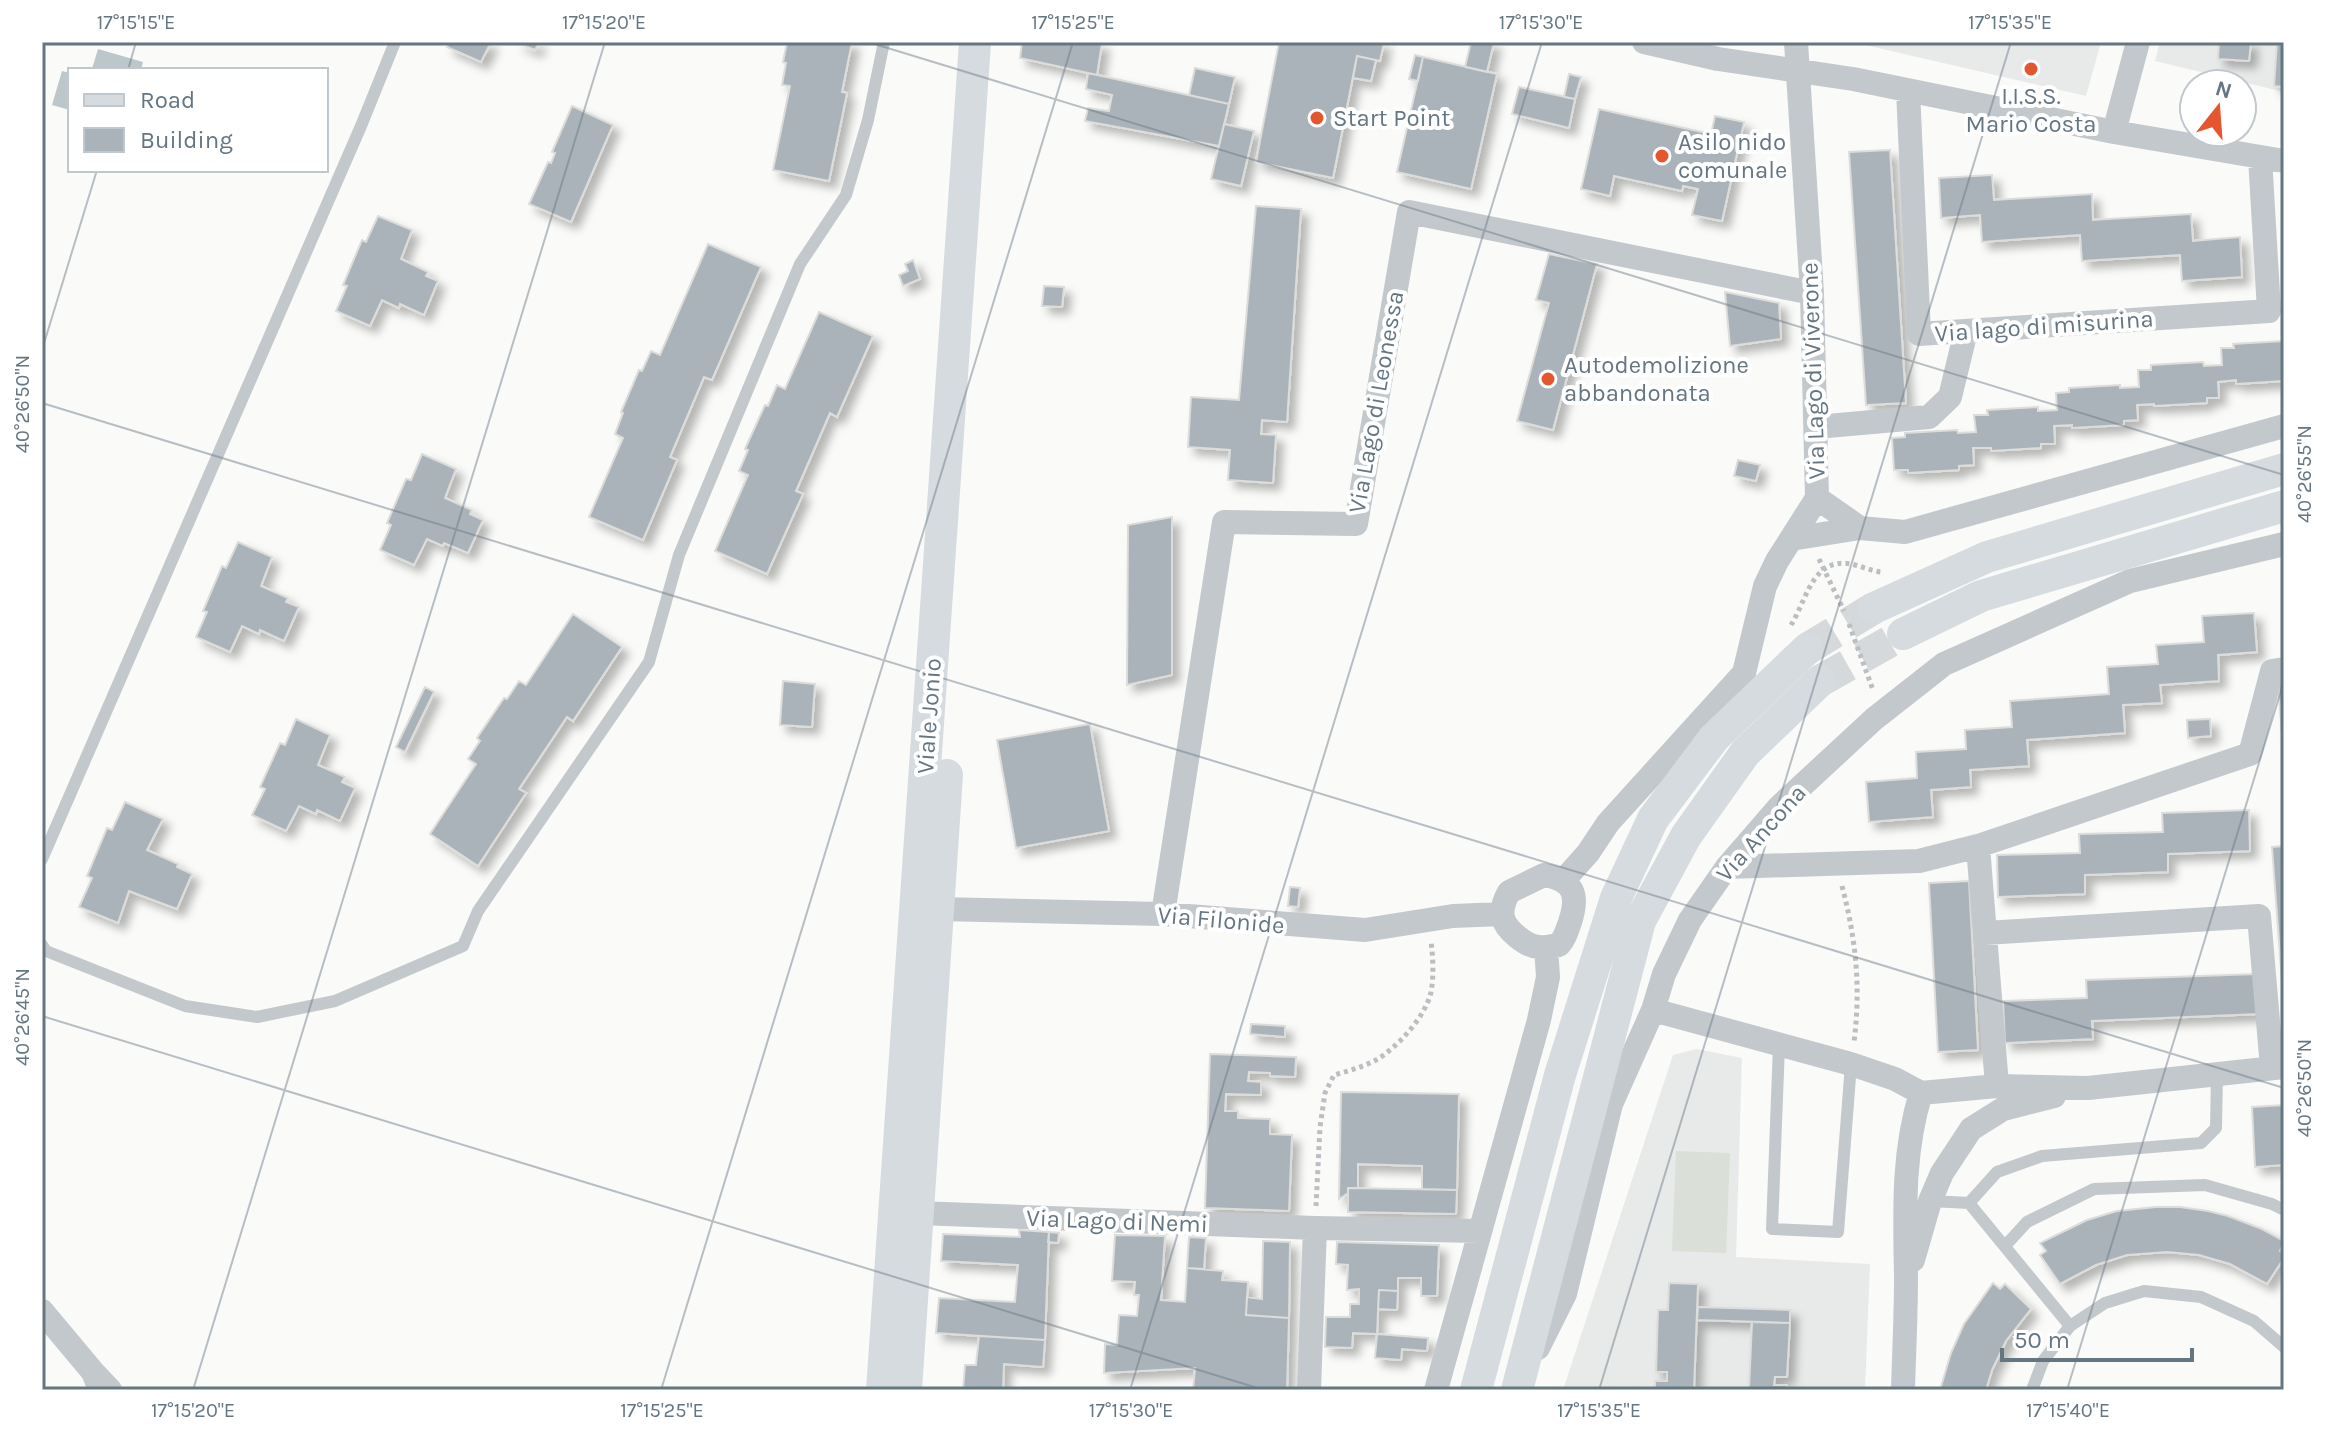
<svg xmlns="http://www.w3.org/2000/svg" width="2326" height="1432" font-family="Karla,sans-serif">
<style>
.built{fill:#e8e9e9}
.green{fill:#dadfd7}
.water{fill:#bbc7cb}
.building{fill:#aab3b9;stroke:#dcdcda;stroke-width:2;filter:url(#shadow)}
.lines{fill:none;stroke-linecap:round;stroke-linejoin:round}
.secondary-tunnel{stroke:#d5d9db;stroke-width:32;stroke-dasharray:32 16;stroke-linecap:butt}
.path{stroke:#bbbfc2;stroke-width:5;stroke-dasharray:4 4;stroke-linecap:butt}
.lane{stroke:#c3c8cc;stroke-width:12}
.street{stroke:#c3c8cc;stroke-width:24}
.secondary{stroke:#d6dbdf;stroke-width:32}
.ticks{fill:none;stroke:#657683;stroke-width:2;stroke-opacity:0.45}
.poi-dot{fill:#e4572e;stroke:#fff;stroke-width:3}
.labels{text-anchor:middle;stroke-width:8;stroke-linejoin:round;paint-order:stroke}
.poi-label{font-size:24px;fill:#657683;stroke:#fff;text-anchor:start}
.street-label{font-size:24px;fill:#657683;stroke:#fff}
.neatline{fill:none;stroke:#657683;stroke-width:3}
.ticks-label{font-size:20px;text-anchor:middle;fill:#657683}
</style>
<defs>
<filter id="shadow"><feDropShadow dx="7" dy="7" stdDeviation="4" flood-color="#0004"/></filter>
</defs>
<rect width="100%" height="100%" fill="#fafaf8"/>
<path class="built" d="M1852,42H2101L2086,96Z
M2160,42H2284V92L2155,61Z
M1697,1049L1742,1058L1736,1257L1870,1264L1865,1390H1563L1673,1055Z"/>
<path class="green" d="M1676,1151L1730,1153L1726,1253L1672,1251Z"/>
<path class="water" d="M98,49L143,62L141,70L92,69Z
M62,71L70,73V110L52,105Z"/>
<path class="building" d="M449,42H491L481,62L447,47Z
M516,42H539L535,50Z
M787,42H852L842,92L847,93L829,181L773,170L790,86L782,85L786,63L783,62Z
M1022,42L1102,43L1097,75L1020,58Z
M1279,42H1384L1380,61L1357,56L1333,178L1256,162Z
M1471,42H1494L1487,72L1465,67Z
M2219,42H2251L2249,61L2218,59Z
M2277,42H2284V87L2274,86Z
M1415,55L1423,57L1418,81L1409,79Z
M1357,56L1376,60L1371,81L1353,78Z
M1423,57L1497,74L1471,189L1397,172Z
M1195,68L1235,77L1229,104L1189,95Z
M1088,73L1229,104L1219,146L1085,121L1088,108L1109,111L1112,95L1086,89Z
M1569,74L1581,77L1575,99L1564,97Z
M1519,87L1575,99L1569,128L1512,114Z
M572,106L613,125L571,222L529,204L548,162L551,163L555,153L552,152Z
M1599,109L1711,134L1715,116L1744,122L1722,221L1692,215L1698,189L1683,186L1682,191L1614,176L1610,196L1581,189Z
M1224,124L1254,131L1241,186L1211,179Z
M1890,150L1906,403L1866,405L1849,152Z
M1992,175L1994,200L2092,194L2093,220L2191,214L2193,241L2240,237L2242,277L2182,281L2180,255L2082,261L2080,235L1982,242L1980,215L1941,218L1939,178Z
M1256,206L1301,209L1287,422L1262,420L1261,434L1276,435L1273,483L1228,480L1230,450L1188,447L1191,397L1239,400Z
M378,216L412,230L401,259L428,272L426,276L438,281L424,315L400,304L399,308L382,300L370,326L336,311L347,286L343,285L362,240L366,242Z
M708,244L761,267L712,380L704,377L670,457L677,460L643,540L589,517L623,438L615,434L623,413L621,412L639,370L642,371L651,351L660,355Z
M1549,254L1597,264L1553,430L1517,421L1549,303L1536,300Z
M913,260L920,279L903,286L899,275L908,271L905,264Z
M1044,286L1064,287L1062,307L1042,306Z
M1725,292L1779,303L1781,339L1730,346Z
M819,312L873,336L837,417L830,413L796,491L803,494L767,574L715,551L748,475L739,471L748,450L745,449L765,405L768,406L777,385L785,389Z
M2284,341V381L2236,384V380L2218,382L2219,398H2207V403L2154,406V404L2137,405L2138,420L2124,421V425L2072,428V425L2054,426L2055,444H2041V448L1991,451V448H1973L1974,465L1959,466V470L1908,473V470H1894L1892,438L1905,437V433L1957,430L1958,433L1976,432L1974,415H1988L1987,410L2038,407V411L2057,410L2056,393L2069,392V388L2120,385V388L2139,387L2138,370H2151V365L2203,362L2204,366L2222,365L2221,348H2234L2233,344Z
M422,454L456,469L445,498L472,510L470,514L483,520L468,553L444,543L443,546L427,539L414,565L380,550L391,525L387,523L406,479L411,480Z
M1738,460L1760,465L1756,481L1734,476Z
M1172,517V675L1127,685L1128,525Z
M238,542L272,557L261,586L288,598L286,602L299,607L284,641L260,630L259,634L242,626L230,652L196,637L207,612L203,611L222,566L226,568Z
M2254,613L2257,652L2218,655L2219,681L2160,685L2162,703L2123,705L2125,733L2027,740L2029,766L1970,770L1971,787L1931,790L1933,817L1869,822L1866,782L1917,778L1916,752L1966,749L1965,730L2012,727L2010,701L2109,694L2107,667L2158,664L2156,645L2204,642L2202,616Z
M573,614L622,647L573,721L567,717L519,789L526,793L478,866L430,834L476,764L468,759L480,741L477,738L504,698L507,699L519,681L526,685Z
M2278,679H2284V765Z
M783,681L815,684L812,727L780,725Z
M425,687L434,692L405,752L396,747Z
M296,719L330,735L318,765L345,777L342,782L355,788L340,821L317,810L316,814L299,806L286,831L252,815L265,789L260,787L280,743L285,745Z
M2210,719L2211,736L2188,738L2187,720Z
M1090,724L1109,831L1016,848L997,740Z
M125,802L163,819L147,850L178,864L177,867L192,874L177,909L129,891L118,923L79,907L92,878L87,876L107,828L112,830Z
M2249,810L2250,851L2168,854V872L2085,875V894L1998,897L1997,855L2080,853L2079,834L2163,832L2162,813Z
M2284,846V1010L2272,847Z
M1969,881L1978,1050L1938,1052L1929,883Z
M1290,887L1300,888L1298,907L1288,906Z
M2257,974L2259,1014L2092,1021L2093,1039L2005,1043L2003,1001L2087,998L2086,980Z
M1251,1024L1285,1026V1037L1250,1034Z
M1210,1054L1296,1057L1295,1077L1270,1076V1073L1249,1072L1248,1081L1261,1082V1095L1226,1094L1225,1111H1238V1118L1270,1119V1134L1292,1135L1289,1211L1205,1208Z
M1341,1092L1459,1094L1457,1190L1422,1189V1166L1358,1164V1188H1348V1193L1339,1199Z
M2284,1105V1165L2255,1167L2252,1107Z
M1348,1188L1457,1190L1456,1214L1348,1212Z
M2156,1207H2180L2208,1211L2228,1216L2262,1229L2284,1241L2280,1251L2284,1253V1258L2267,1284L2230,1264L2199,1255L2167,1252L2127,1255L2096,1265L2060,1284L2040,1255L2046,1251L2040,1243L2087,1220L2117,1211Z
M1019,1230L1049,1232L1045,1340L936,1333L939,1298L1015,1302L1018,1265L941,1261L943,1234L1020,1237Z
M1049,1232L1059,1233L1058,1243L1048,1242Z
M1115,1235L1165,1236L1161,1300L1185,1302L1187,1268L1223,1271L1222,1280L1248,1282L1246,1315L1289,1318L1287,1390H1193L1195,1368L1104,1373L1105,1344L1117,1345L1119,1315L1137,1316L1139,1295H1134L1135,1282L1112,1281Z
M1189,1237L1206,1238L1204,1269L1187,1268Z
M1263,1241L1290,1242L1289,1318L1246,1315L1247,1297L1262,1299Z
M1337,1242L1439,1245L1437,1296H1421V1278H1398V1291L1379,1290L1377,1334L1353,1333L1352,1348L1325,1347L1326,1317H1350V1304H1359V1289L1347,1290L1348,1265L1336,1264Z
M1669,1283L1698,1284L1694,1390H1655V1381H1667V1372H1656L1658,1310H1668Z
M1993,1283L2000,1289L2005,1284L2031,1309L2006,1341L1992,1370L1986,1390H1940L1951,1353L1964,1324Z
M1379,1290L1398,1291L1397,1310L1378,1309Z
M1698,1307L1790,1310V1323L1697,1320Z
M1752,1322L1790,1323L1787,1377H1775L1774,1385H1787V1390H1749Z
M1377,1334L1428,1338L1427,1351L1402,1349L1401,1360L1375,1358Z
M979,1336L1045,1340L1043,1367L1004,1364L1003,1390H963L965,1365H976Z"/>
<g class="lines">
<path class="secondary-tunnel" d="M1807,649L1874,608
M1820,681L1903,634"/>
<path class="path" d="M1819,559L1844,611
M1849,624L1873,690
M1791,625C1807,600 1812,557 1851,564C1861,566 1871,571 1881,572
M1842,886C1856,940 1861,986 1854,1042
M1316,1206L1320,1127L1325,1093L1334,1075C1348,1071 1363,1067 1376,1060C1397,1048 1426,1016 1431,992C1434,976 1433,958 1431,941"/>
<path class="lane" d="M42,859L361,126L395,42
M42,945L46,951L185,1006L257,1017L335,1001L463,946L478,911L649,662L679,555L800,264L846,195L868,120L884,42
M1779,1045L1772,1229L1838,1232L1851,1064
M1930,1201L1969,1203L1997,1172L2042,1156L2201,1143L2216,1128L2217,1074
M1969,1203L2070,1326
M2005,1246L2027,1222L2094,1189L2205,1185L2272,1204L2284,1210
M2032,1390L2043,1361L2070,1326L2105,1303L2144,1291L2201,1297L2254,1321L2284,1347"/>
<path class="street" d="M1644,42L1718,59L1853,79L2114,132L2284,161
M1796,42L1812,293L1817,498
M1908,90L1919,334L2269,311
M2114,132L2138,42
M2260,157L2269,311
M1816,427L1929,417L1950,397L1966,331
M1817,498L1860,528L1905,532L2284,426
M1791,539L1860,528
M1978,846L1997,1086
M1727,867L1919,861L1978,846L2250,754L2272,671L2284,669
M1544,875C1574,880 1579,895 1570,922C1567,931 1565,938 1559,945C1552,946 1545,948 1538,947C1526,946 1506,930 1503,918C1501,909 1505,899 1509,892Z
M1563,881L1588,853L1608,823L1744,673L1765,586L1777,561L1817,498
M938,909L1163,914L1365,930L1453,916L1502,914
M1163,914L1224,522L1356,524L1409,212L1812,293
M1985,933L2259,916L2272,1068
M1653,1010L1851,1064L1895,1079L1921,1093L1997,1086L2088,1088L2284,1067
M918,1213L1315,1228L1480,1231
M1913,1260L1930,1201L1942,1173L1971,1129L2003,1109L2054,1096
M42,1311L93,1372
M1538,1348L1565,1294L1611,1104L1653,1010L1664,974L1690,920L1727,867L1779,807L1874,719L1944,664L2130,581L2284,544
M100,1390L93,1372L110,1390
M1309,1390L1315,1228
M1436,1390L1539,1020L1548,977L1546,947
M1903,1390C1904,1353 1906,1315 1906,1278C1905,1216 1902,1153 1921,1093"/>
<path class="secondary" d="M1874,608L1987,557L2284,469
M1903,634L1981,596L2284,506
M882,1390L975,42
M906,1390L947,775
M1476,1390L1560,1075L1616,898L1653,819L1714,738L1807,649
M1517,1390L1640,921L1686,836L1745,753L1820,681"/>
</g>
<path class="ticks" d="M868,42L2284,475M128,70L136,42M42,350L97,170M42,403L2284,1088M42,1016L1264,1390M193,1390L605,42M661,1390L1073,42M1130,1390L1542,42M1599,1390L2011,42M2067,1390L2284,681"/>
<g class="poi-dot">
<circle cx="2031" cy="69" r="8"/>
<circle cx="1317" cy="118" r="8"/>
<circle cx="1662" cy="156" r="8"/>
<circle cx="1548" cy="379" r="8"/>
</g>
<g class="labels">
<g class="poi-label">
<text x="2031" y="104" text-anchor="middle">I.I.S.S.<tspan x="2031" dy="28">Mario Costa</tspan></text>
<text x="1333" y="126">Start Point</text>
<text x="1678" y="150">Asilo nido<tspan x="1678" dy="28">comunale</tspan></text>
<text x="1564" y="373">Autodemolizione<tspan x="1564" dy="28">abbandonata</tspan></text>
</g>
<g class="street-label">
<text transform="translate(2044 326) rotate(-4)" y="8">Via lago di misurina</text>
<text transform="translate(1813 371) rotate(-92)" y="8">Via Lago di Viverone</text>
<text transform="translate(1376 402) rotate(-80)" y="8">Via Lago di Leonessa</text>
<text transform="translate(929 716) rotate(-86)" y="8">Viale Jonio</text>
<text transform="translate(1761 833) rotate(-48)" y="8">Via Ancona</text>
<text transform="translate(1221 920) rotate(5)" y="8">Via Filonide</text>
<text transform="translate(1117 1221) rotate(2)" y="8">Via Lago di Nemi</text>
</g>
</g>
<rect width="2326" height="1432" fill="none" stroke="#ffffff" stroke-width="88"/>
<rect x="68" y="68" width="260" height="104" fill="#ffffff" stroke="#c1c8cd" stroke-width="2"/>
<rect x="84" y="94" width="40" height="12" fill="#d6dbdf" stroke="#c1c8cd" stroke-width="2"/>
<text x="140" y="108" font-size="24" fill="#657683">Road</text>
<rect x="84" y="128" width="40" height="24" fill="#aab3b9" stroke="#c1c8cd" stroke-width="2"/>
<text x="140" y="148" font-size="24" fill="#657683">Building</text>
<g transform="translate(2218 108) rotate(17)"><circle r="38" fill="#ffffff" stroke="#c1c8cd" stroke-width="2"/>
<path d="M0-6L14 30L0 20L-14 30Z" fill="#e4572e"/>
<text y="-12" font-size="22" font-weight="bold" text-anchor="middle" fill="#657683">N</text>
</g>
<path d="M2002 1348v12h190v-12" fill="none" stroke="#657683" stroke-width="4"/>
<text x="2014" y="1348" font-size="24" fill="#657683" stroke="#ffffff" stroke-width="6" paint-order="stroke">50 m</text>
<rect x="44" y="44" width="2238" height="1344" class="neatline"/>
<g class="ticks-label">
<text x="136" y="29">17°15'15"E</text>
<text x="604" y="29">17°15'20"E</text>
<text x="1073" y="29">17°15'25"E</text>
<text x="1541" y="29">17°15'30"E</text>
<text x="2010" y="29">17°15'35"E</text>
<text transform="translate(22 404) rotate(-90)" y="7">40°26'50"N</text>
<text transform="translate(2304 474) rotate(-90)" y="7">40°26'55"N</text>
<text transform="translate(22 1017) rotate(-90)" y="7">40°26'45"N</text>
<text transform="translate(2304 1088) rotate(-90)" y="7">40°26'50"N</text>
<text x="193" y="1417">17°15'20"E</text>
<text x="662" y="1417">17°15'25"E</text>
<text x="1131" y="1417">17°15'30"E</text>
<text x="1599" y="1417">17°15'35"E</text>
<text x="2068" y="1417">17°15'40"E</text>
</g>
</svg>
